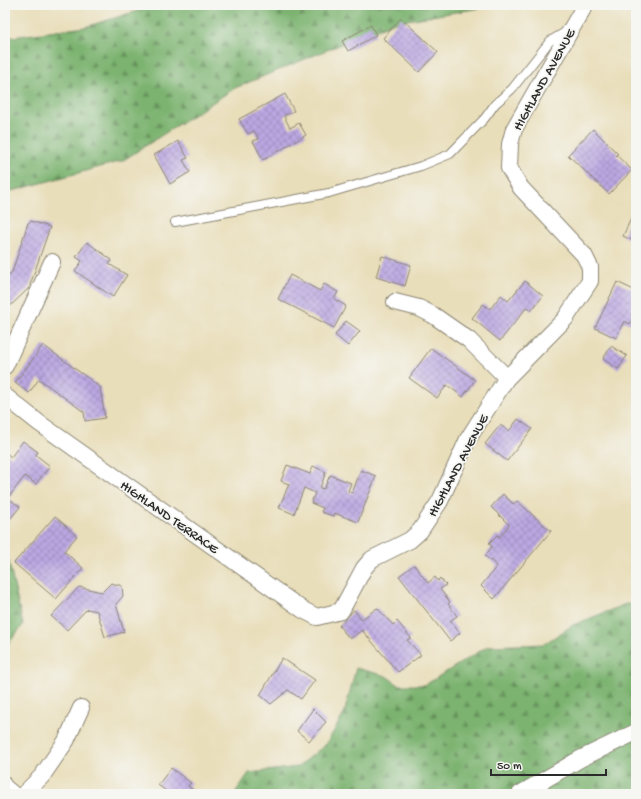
<svg xmlns="http://www.w3.org/2000/svg" width="641" height="799" font-family="'Gochi Hand',sans-serif">
<style>
.forest{fill:url(#forest-firs);stroke:#546f4e}
.building{fill:url(#building-cross-hatch)}
.lines{fill:none;stroke-linecap:round;stroke-linejoin:round}
.service-casing{stroke:#8a8472;stroke-width:10}
.minor-casing{stroke:#8a8472;stroke-width:18}
.service{stroke:#fff;stroke-width:8}
.minor{stroke:#fff;stroke-width:16}
.labels{text-anchor:middle;stroke-width:3.5;stroke-linejoin:round;paint-order:stroke}
.street-label{font-size:14px;fill:#2b2b2b;stroke:#f6f6f2}
</style>
<defs>
<pattern id="forest-firs" width="22" height="20" patternUnits="userSpaceOnUse"><rect width="22" height="20" fill="#7cb370"/><path d="M5 1l3.5 6h-7zM16 11l3.5 6h-7z" fill="#66925c"/></pattern>
<pattern id="building-cross-hatch" width="8" height="8" patternUnits="userSpaceOnUse"><rect width="8" height="8" fill="#bba7e2"/><path d="M0 0l8 8M0 8l8-8" fill="none" stroke="#9888b7"/></pattern>
</defs>
<rect width="100%" height="100%" fill="#f6f6f2"/>
<filter id="ink" filterUnits="userSpaceOnUse"><feTurbulence type="fractalNoise" baseFrequency=".025" numOctaves="2"/><feDisplacementMap in="SourceGraphic" scale="8" xChannelSelector="R" yChannelSelector="G"/><feConvolveMatrix kernelMatrix="1 2 1 2 8 2 1 2 1" color-interpolation-filters="sRGB"/></filter>
<filter id="wash" filterUnits="userSpaceOnUse"><feTurbulence type="fractalNoise" baseFrequency=".012" numOctaves="4" result="noise"/><feDisplacementMap in="SourceGraphic" scale="16" xChannelSelector="R" yChannelSelector="G"/><feGaussianBlur stdDeviation="0.9" result="paint"/><feColorMatrix in="noise" values="0 0 0 0 0 0 0 0 0 0 0 0 0 0 0 0 0 1.4 0 .05"/><feComposite in="paint" operator="in"/></filter>
<g filter="url(#wash)">
<rect width="100%" height="100%" fill="#e9deba"/>
<path class="forest" d="M157,5H499L395,22L235,88L122,161L5,193V38L85,27Z
M5,545L23,625L5,648Z
M626,604H636V794H234L249,773L298,767L326,744L344,714L356,668L386,676L399,685H425L488,646L544,644L573,625Z"/>
<g id="blocks">
<path class="building" d="M401,18L438,52L419,72L383,38Z
M371,25L376,35L348,51L342,41Z
M285,94L294,111L284,116L290,128L299,123L306,135L263,160L253,141L259,139L254,131L248,134L239,119Z
M593,129L618,154L616,155L632,170L609,194L568,155Z
M178,141L188,158L183,160L190,172L170,184L154,155Z
M634,212L636,213V242L623,236Z
M31,221L50,227L29,288L5,311V278L12,272L28,223Z
M87,242L112,260L109,264L127,275L113,297L75,271L82,261L76,257Z
M382,256L411,265L405,286L376,277Z
M290,275L320,291L324,284L338,292L334,299L346,306L334,328L278,299Z
M525,281L543,296L531,311L527,307L500,341L472,318L483,304L490,309L501,295L508,301Z
M617,282L636,291V312L630,324L624,321L616,338L595,328Z
M346,321L360,331L348,346L335,335Z
M43,345L100,387L105,418L85,421L84,412L39,379L29,393L15,383Z
M611,346L627,356L618,369L603,359Z
M431,348L475,380L463,397L447,385L437,398L409,378Z
M518,419L532,429L507,461L485,444L500,425L509,431Z
M23,441L38,452L36,455L50,466L36,484L25,476L8,498L20,507L10,519L5,515V452L11,457Z
M287,465L310,474L313,466L326,472L320,488L324,489L330,475L351,483L348,491L352,493L361,470L376,476L358,522L334,513L333,516L321,512L323,508L311,503L315,493L304,488L294,514L279,508L289,484L281,481Z
M503,494L513,504L517,501L551,531L494,599L481,586L497,566L485,556L492,547L489,543L497,535L500,537L509,525L491,507Z
M55,516L77,536L64,551L83,568L56,599L14,563Z
M414,565L428,583L435,577L438,581L440,578L446,585L440,589L450,602L448,604L457,616L450,621L460,633L450,641L399,576Z
M111,583L122,586L123,596L116,604L124,632L105,637L97,611L87,609L67,630L51,616L79,587L102,592Z
M377,608L393,625L397,621L411,638L407,640L421,655L398,672L362,630L350,639L339,626L354,610L362,619Z
M282,658L315,680L301,699L288,690L271,704L260,695Z
M313,709L326,722L309,741L297,731Z
M171,768L191,783L188,786L198,794H170L158,785Z"/>
</g>
</g>
<g filter="url(#ink)">
<use href="#blocks" fill-opacity="0" stroke="#8a8472" stroke-width="1"/>
<g class="lines">
<g class="service-casing">
<path id="service" d="M175,222L329,193L421,166L450,154L485,118L495,104L512,89L550,41L567,31
M5,780L7,784L19,794"/>
</g>
<g class="minor-casing">
<path id="minor" d="M395,302L419,308L433,315L469,340L504,375L506,379
M5,366L52,262
M5,396L39,423L303,610L317,617L341,611L364,568L372,559L410,540L420,531L440,501L468,439L506,379L565,319L590,281V267L584,255L521,188L509,168L510,144L514,129L585,5
M24,794L42,776L66,741L81,708
M520,794L580,759L636,732"/>
</g>
<use href="#service" class="service"/>
<use href="#minor" class="minor"/>
</g>
</g>
<g class="labels">
<g class="street-label">
<text transform="translate(543 79) rotate(-61)" y="5">HIGHLAND AVENUE</text>
<text transform="translate(457 465) rotate(-62)" y="5">HIGHLAND AVENUE</text>
<text transform="translate(170 516) rotate(35)" y="5">HIGHLAND TERRACE</text>
</g>
</g>
<rect width="641" height="799" fill="none" stroke="#f6f6f2" stroke-width="20"/>
<path d="M491 769v6h115v-6" fill="none" stroke="#2b2b2b" stroke-width="2"/>
<text x="497" y="769" font-size="12" fill="#2b2b2b" stroke="#f6f6f2" stroke-width="3" paint-order="stroke">50 m</text>
</svg>
